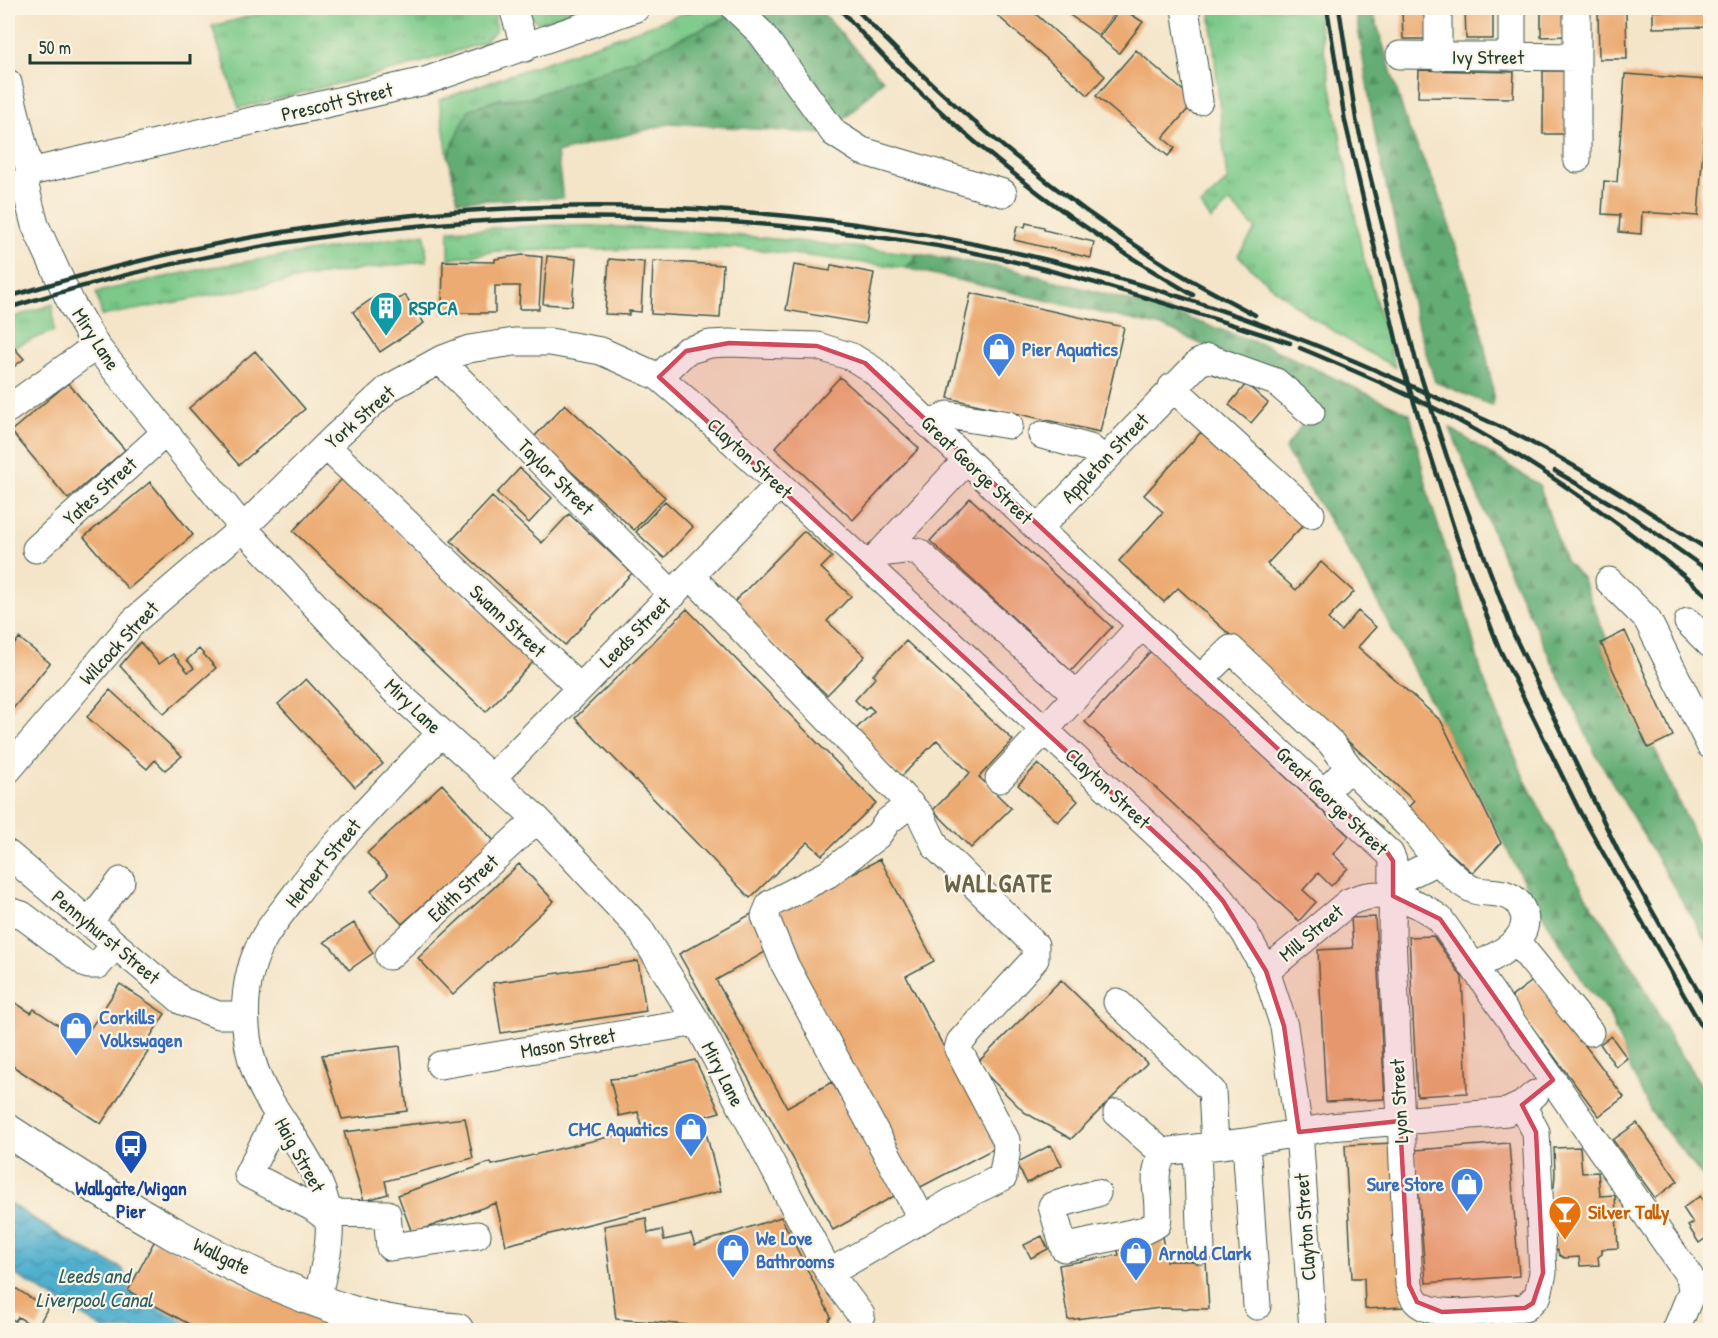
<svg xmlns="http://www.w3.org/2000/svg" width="1718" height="1338" font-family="'Patrick Hand',sans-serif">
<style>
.grass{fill:url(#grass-tufts);stroke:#4d835e;stroke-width:1.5}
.forest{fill:url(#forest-firs);stroke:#427554;stroke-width:1.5}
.water{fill:url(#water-waves);stroke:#377681;stroke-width:1.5}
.building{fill:#ecab72}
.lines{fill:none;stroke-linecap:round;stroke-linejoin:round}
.minor-casing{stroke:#3f564a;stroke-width:29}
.highway-casing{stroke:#3f564a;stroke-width:35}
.minor{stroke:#fff;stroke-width:27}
.highway{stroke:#fff;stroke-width:33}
.rail{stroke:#1f3d34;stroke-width:4.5}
.marked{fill:#d1495b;fill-opacity:0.2;stroke:#d1495b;stroke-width:4.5;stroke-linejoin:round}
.labels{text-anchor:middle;stroke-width:4.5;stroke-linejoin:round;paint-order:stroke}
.street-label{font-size:20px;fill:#1f3d34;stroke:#fcf5e5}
.culture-label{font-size:20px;font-weight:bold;fill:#0d838f;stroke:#fcf5e5;text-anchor:start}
.shop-label{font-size:20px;font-weight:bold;fill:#366cbe;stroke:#fcf5e5;text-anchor:start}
.transit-label{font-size:20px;font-weight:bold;fill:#164399;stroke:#fcf5e5}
.food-label{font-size:20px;font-weight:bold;fill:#c56008;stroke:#fcf5e5;text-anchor:start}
.water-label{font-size:21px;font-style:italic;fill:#2d5f62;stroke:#fcf5e5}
.district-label{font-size:26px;font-weight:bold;letter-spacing:1.5px;fill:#67644a;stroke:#fcf5e5}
</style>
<defs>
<pattern id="grass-tufts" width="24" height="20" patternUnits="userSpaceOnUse" patternTransform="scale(1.5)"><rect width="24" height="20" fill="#7bc989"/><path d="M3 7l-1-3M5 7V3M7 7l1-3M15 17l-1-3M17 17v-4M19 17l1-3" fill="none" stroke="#64a471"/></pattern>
<pattern id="forest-firs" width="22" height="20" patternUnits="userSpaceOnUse" patternTransform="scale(1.5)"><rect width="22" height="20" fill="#64ad75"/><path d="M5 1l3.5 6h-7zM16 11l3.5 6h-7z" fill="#528e61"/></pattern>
<pattern id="water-waves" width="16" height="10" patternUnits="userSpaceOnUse" patternTransform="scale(1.5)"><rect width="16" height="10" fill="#4fafce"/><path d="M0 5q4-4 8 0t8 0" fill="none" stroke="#4190a8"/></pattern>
</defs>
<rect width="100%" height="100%" fill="#fcf5e5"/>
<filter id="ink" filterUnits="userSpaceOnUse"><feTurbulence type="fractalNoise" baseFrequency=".0167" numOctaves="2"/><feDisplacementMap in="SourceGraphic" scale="12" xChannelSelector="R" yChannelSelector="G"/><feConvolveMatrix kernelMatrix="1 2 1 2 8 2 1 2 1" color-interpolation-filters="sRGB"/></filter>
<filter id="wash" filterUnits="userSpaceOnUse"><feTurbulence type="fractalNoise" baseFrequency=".008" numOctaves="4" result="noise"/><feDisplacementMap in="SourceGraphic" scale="24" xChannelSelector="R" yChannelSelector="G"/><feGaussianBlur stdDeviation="1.35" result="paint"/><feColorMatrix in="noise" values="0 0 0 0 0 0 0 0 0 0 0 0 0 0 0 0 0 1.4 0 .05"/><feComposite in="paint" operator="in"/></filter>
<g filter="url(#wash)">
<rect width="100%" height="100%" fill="#f4e5c9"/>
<path class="grass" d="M283,8H494L496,31L483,43L406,67L239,108L212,26Z
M526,8H581L538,23L528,14Z
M699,8H747L635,59L526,99H499L469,109L448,156L439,100Z
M1210,8H1316L1362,252L1395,367C1338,337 1283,302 1238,255L1256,229L1230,202L1211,220L1201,205L1227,181Z
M553,225C675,227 796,241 918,254L906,268L743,248L495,251L449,259V230Z
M425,233L427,261L321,275L102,316L96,292L207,268Z
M53,304L54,331L8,349V319Z"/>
<path class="forest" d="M756,8H818L883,80L841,123Z
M1355,8H1372L1407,124L1440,196L1480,323L1493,390V406L1435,382L1415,316L1375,134Z
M728,17L757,39L822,134L672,123L557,153L563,198L458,201L448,156L469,109L499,99H526L635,59Z
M918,254L1011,269L1167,311L1267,346L1410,414L1430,501L1463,602L1482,675L1524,778L1585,895L1639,977L1674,1045L1710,1098V1186L1651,1112L1631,1070L1608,1011L1586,986L1530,894L1430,700L1362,574L1285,449L1311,412L1281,381L1166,328L906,268Z
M1450,428L1539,485L1565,561L1582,578L1607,640L1601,643L1648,747L1653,745L1710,870V948L1596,755L1507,567Z"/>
<path class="water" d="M8,1202L67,1240L123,1269L126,1281L218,1330H105L8,1270Z"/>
<g id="blocks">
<path class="building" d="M989,8H1029L1105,76L1088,95Z
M1060,8H1118L1098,35Z
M1121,8L1143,22L1119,53L1099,37Z
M1402,8H1431L1432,39H1403Z
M1465,8H1493V39H1466Z
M1541,8H1568L1569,36L1541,37Z
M1626,10L1627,59H1599L1598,11Z
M1708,10V27L1653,28V11Z
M1136,50L1195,101L1163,138L1175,148L1168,156L1096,96Z
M1419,70L1514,72L1513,98L1418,97Z
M1543,71H1568L1567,134H1543Z
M1625,74L1708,80L1698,216L1642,212L1641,234L1619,232L1620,215L1602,214L1604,181L1617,182Z
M1026,223L1044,227V230L1094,242L1091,258L1014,240L1017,226L1025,227Z
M523,255L542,257L539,309H519L520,286H495V313H442L443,261L495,262V259Z
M547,256L576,259L572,306L543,304Z
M609,259L644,262L641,312L629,311V315L605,314Z
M653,261L723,265L720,318L651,314Z
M794,265L830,271L831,265L874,273L865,324L786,310Z
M971,293L1124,327L1100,432L948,398Z
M405,295L424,323L380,352L353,312L376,296L385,308Z
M11,344L24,359L8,371V345Z
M255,351L305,409L239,465L189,408Z
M840,377L919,448L853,520L775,448Z
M68,383L125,450L68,499L11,431Z
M1246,384L1268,403L1251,423L1229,405Z
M565,404L665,497L634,530L534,437Z
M1201,432L1304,524L1267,564L1296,590L1321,562L1354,592L1328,619L1341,631L1358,611L1376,627L1358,647L1441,721L1501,843L1473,873L1404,812L1414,801L1178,588L1164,602L1119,561L1163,512L1144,495Z
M520,468L552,498L529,523L497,493Z
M342,479L534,661L486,712L293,531Z
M150,482L193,535L128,589L84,537Z
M492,497L542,543L569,514L632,573L565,645L451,541Z
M970,498L1112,627L1071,671L930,541Z
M665,501L693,527L664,558L636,532Z
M804,531L832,557L821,568L851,596L827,621L865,656L827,695L732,604Z
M687,609L876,803L822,855L808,842L750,898L575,718Z
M1625,631L1673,736L1648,748L1601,643Z
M19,638L50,663L8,715V653Z
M906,641L1013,740L979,777L1011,808L971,848L933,810L970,773L937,740L901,777L854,731L874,711L869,706L865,710L855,700L876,677L873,675Z
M140,642L159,664L173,654L188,672L194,668L187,660L199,649L216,668L164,714L120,666Z
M1151,651L1349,836L1333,854L1348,868L1331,886L1318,873L1303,890L1316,902L1299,921L1085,722Z
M306,679L383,764L355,787L278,704Z
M110,690L182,756L165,770L155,760L147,769L87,717Z
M1038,764L1078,801L1058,822L1018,785Z
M442,784L494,841L402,924L371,891L388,875L367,853Z
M880,859L934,961L906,976L997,1147L917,1189L772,916Z
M519,864L554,901L453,995L418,958Z
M753,913L772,948L716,980L787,1107L832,1082L896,1195L833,1230L679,954Z
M1375,917L1385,1099L1326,1102L1318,950L1353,948L1351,918Z
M354,923L373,953L349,970L332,948L324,942Z
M1433,936L1462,977L1467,1093L1417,1096L1409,937Z
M638,961L646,1011L501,1033L493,983Z
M1535,979L1624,1097L1599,1116L1510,998Z
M1061,980L1147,1063L1071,1139L1024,1112L976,1064Z
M120,984L165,1014L143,1048L148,1052L101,1124L8,1063V998L31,1013L34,1009L82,1041Z
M1611,1036L1627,1058L1616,1067L1600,1044Z
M400,1046L407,1111L342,1119L322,1055Z
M695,1060L720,1112L702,1117L721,1191L506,1245L496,1203L412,1233L398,1195L491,1162L492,1165L642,1129L638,1112L619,1116L610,1079L633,1077Z
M465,1118L473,1158L385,1181L388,1194L364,1201L344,1132Z
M1637,1123L1678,1181L1655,1198L1613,1140Z
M1395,1143L1403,1307L1365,1309L1364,1278H1352L1345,1145Z
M1509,1143L1519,1276L1426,1283L1415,1150Z
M1051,1145L1062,1165L1027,1183L1016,1163Z
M1580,1147L1582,1173L1598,1172L1600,1196L1615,1195L1618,1248L1602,1249V1254L1598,1257L1599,1265L1580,1266L1579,1257L1564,1258L1559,1255L1558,1250H1555L1551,1187H1554L1555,1174L1554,1148Z
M1700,1196L1710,1211V1235L1699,1243L1688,1226L1693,1223L1683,1208Z
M781,1217L831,1317L823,1330H749L616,1319L604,1226L646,1218L648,1233L662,1230L664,1240L691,1234L695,1245Z
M1042,1236L1048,1249L1031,1258L1024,1245Z
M1162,1236L1166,1261H1206L1209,1309L1160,1308L1068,1320L1059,1265L1119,1255L1116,1243Z
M155,1240L238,1283L311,1316L357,1330H200L128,1291Z
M8,1283L47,1309L37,1328L18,1317L15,1321L8,1317Z"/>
</g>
</g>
<g filter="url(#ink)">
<use href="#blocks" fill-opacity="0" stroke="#3f564a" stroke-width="1.5"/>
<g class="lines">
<g class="minor-casing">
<path id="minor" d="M513,8L525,48
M735,8L761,33L834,133L862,151L1003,193
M1185,8L1199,101
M1512,8V57
M1577,8V159
M1400,55L1576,57
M1438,57V8
M8,83L30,172
M30,172L24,182L35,225L71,303L96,346L243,528L394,690L537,819L639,928L697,1022L829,1273L861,1315
M30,172L425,81L636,8
M440,360L673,595
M659,377L714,424L1198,872L1223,901L1245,933L1266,971L1284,1026L1299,1132L1313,1330
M1172,387L1311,514
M8,409L96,346
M930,425L948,415L1009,425
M1042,435L1090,448L1104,460
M326,446L579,687
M1038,529L1198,363L1209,358L1276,382L1311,412
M36,549L165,433
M880,553L904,550L918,552L1077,695
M875,559L966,461
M691,576L921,816L936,847L1035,945V959L960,1042L958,1049L1006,1140C1009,1153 1003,1164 1003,1177L953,1201L829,1273
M1609,581L1647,619L1710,745
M1688,622L1710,644
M1201,678L1231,649L1331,743L1349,767
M8,770L134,621L243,528L333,439L389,388L440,360L469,349L514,342H550L601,351L659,377L686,351L710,344L729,343L817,346L852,357L873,370L1038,529L1390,854L1393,861L1392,937L1409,1285C1411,1291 1412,1297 1417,1302C1437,1321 1499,1309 1525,1308L1538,1295L1543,1273L1536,1132L1522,1105
M491,779L779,485
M999,779L1142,625
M1325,792L1349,767L1414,831L1437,861L1393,883
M910,804L888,821L878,835L828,874L770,904L765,916L784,963L922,1219
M8,854L182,1001L218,1015H244
M1437,861C1448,870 1461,885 1474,890C1487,894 1502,890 1514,899C1519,902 1522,909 1524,914C1531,942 1493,957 1474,967
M8,911L22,915L88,965H98L114,946
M88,923L121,881
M1516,941L1590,1032
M389,956L537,819
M1266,971L1349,902C1381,887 1413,898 1440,919L1690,1277L1692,1291L1676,1330
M1117,1002L1212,1091L1215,1145
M440,1065L697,1022
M1117,1113L1164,1154
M278,1115L248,1174L312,1207L328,1219
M1246,1142L1257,1306
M1197,1148L1201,1250
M1097,1193L1052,1206L1064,1248L1145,1230L1157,1224C1162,1200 1148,1175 1164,1154L1171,1151L1246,1142L1330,1127L1507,1112L1522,1105L1535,1094
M327,1213L387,1214L390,1247L477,1235
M317,1300C321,1279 328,1258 329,1237C333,1184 293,1140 268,1098C240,1050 237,984 265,936C273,923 283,911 292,899C336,839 390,787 441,733"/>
</g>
<g class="highway-casing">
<path id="highway" d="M8,1131C112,1199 233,1277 354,1313C387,1323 423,1327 457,1330"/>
</g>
<use href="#minor" class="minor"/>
<use href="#highway" class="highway"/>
<path class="rail" d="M839,8C939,122 1061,219 1193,295
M855,8C949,106 1052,193 1167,266C1195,284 1226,299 1255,315
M1327,8L1345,121L1402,365L1457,538L1499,648L1581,814L1710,1041
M1339,8L1356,119L1416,361L1447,457L1514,635L1618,851L1710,1012
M8,297C492,147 988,184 1446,402C1475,416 1506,428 1534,444C1595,476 1653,514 1710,551
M8,308C271,226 538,200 812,229C881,237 952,246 1020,263C1111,285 1201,315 1290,343
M1300,348C1360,373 1421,399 1477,431C1561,479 1638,536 1710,598
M1555,471L1627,513L1710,572
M48,1300L49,1297"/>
</g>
</g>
<path class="marked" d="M729,343L817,346L865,363L1385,849L1393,861V896L1440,919L1553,1080L1522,1105L1536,1132L1543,1273L1533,1303L1525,1308L1442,1312L1417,1302L1409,1285L1400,1121L1299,1132L1284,1026L1266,971L1223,901L1198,872L659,377L686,351Z"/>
<defs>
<g id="building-pin" transform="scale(1.725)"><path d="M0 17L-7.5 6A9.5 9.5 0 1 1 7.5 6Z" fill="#0f9aa8" stroke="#fcf5e5"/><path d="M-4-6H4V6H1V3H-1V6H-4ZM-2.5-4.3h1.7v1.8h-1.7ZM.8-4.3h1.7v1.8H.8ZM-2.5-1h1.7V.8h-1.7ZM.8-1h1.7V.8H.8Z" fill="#fff"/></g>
<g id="shop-pin" transform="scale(1.725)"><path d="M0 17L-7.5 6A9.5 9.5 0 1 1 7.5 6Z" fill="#3f7fe0" stroke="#fcf5e5"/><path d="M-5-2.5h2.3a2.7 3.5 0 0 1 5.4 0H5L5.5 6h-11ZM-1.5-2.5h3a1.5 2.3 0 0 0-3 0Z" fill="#fff"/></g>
<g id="bus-pin" transform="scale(1.725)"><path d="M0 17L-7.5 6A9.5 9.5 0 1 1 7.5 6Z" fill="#1a4fb4" stroke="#fcf5e5"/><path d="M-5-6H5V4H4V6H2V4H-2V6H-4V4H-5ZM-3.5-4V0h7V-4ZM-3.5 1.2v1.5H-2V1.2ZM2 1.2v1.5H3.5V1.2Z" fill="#fff"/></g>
<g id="bar-pin" transform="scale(1.725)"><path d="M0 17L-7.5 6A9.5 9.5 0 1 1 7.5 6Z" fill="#e8710a" stroke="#fcf5e5"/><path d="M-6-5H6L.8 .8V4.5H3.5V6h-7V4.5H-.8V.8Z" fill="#fff"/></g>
</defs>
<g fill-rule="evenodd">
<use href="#building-pin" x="386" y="308"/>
<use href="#shop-pin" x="999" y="349"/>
<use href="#shop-pin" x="76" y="1028"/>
<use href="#shop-pin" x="691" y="1129"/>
<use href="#bus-pin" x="131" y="1146"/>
<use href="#shop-pin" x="1467" y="1184"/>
<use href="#bar-pin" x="1565" y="1212"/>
<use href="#shop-pin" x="733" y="1250"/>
<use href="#shop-pin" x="1136" y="1253"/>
</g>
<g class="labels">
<g class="street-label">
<text x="1488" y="64">Ivy Street</text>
<text transform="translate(337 102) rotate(-13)" y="7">Prescott Street</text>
<text transform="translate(96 339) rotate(57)" y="7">Miry Lane</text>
<text transform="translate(360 417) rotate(-41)" y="7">York Street</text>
<text transform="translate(750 458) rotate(43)" y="7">Clayton Street</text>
<text transform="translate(1105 458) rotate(-46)" y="7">Appleton Street</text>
<text transform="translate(977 470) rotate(44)" y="7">Great George Street</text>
<text transform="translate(556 477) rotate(45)" y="7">Taylor Street</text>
<text transform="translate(100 491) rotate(-42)" y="7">Yates Street</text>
<text transform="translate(508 621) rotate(43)" y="7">Swann Street</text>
<text transform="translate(635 632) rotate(-45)" y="7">Leeds Street</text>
<text transform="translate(119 643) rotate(-47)" y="7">Wilcock Street</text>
<text transform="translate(413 706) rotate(44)" y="7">Miry Lane</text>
<text transform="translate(1108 788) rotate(43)" y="7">Clayton Street</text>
<text transform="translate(1332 801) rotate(44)" y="7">Great George Street</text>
<text transform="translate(323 863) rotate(-51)" y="7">Herbert Street</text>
<text transform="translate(463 888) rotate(-43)" y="7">Edith Street</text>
<text transform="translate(1311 933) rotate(-40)" y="7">Mill Street</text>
<text transform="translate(106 937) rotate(40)" y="7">Pennyhurst Street</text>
<text transform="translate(568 1043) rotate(-10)" y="7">Mason Street</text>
<text transform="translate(723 1074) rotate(63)" y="7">Miry Lane</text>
<text transform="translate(1399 1101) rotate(-93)" y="7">Lyon Street</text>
<text transform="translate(300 1155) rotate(61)" y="7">Haig Street</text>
<text transform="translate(1305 1227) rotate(-94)" y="7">Clayton Street</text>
<text transform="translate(222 1256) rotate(26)" y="7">Wallgate</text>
</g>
<g class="culture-label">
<text x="409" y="315">RSPCA</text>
</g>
<g class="shop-label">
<text x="1022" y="356">Pier Aquatics</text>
<text x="99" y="1024">Corkills<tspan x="99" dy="23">Volkswagen</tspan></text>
<text x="668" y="1136" text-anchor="end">CMC Aquatics</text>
<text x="1444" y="1191" text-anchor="end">Sure Store</text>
<text x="756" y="1245">We Love<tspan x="756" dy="23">Bathrooms</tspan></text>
<text x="1159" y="1260">Arnold Clark</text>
</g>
<g class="transit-label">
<text x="131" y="1195">Wallgate/Wigan<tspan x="131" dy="23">Pier</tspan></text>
</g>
<g class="food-label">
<text x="1588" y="1219">Silver Tally</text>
</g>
<g class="water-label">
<text x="94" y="1283">Leeds and<tspan x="94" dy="24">Liverpool Canal</tspan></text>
</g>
<g class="district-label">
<text x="999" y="892">WALLGATE</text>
</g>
</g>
<rect width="1718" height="1338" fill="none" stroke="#fcf5e5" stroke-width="30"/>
<path d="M30 54v9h160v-9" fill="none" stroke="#1f3d34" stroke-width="3"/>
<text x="39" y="54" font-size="18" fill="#1f3d34" stroke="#fcf5e5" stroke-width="4.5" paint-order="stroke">50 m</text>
</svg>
